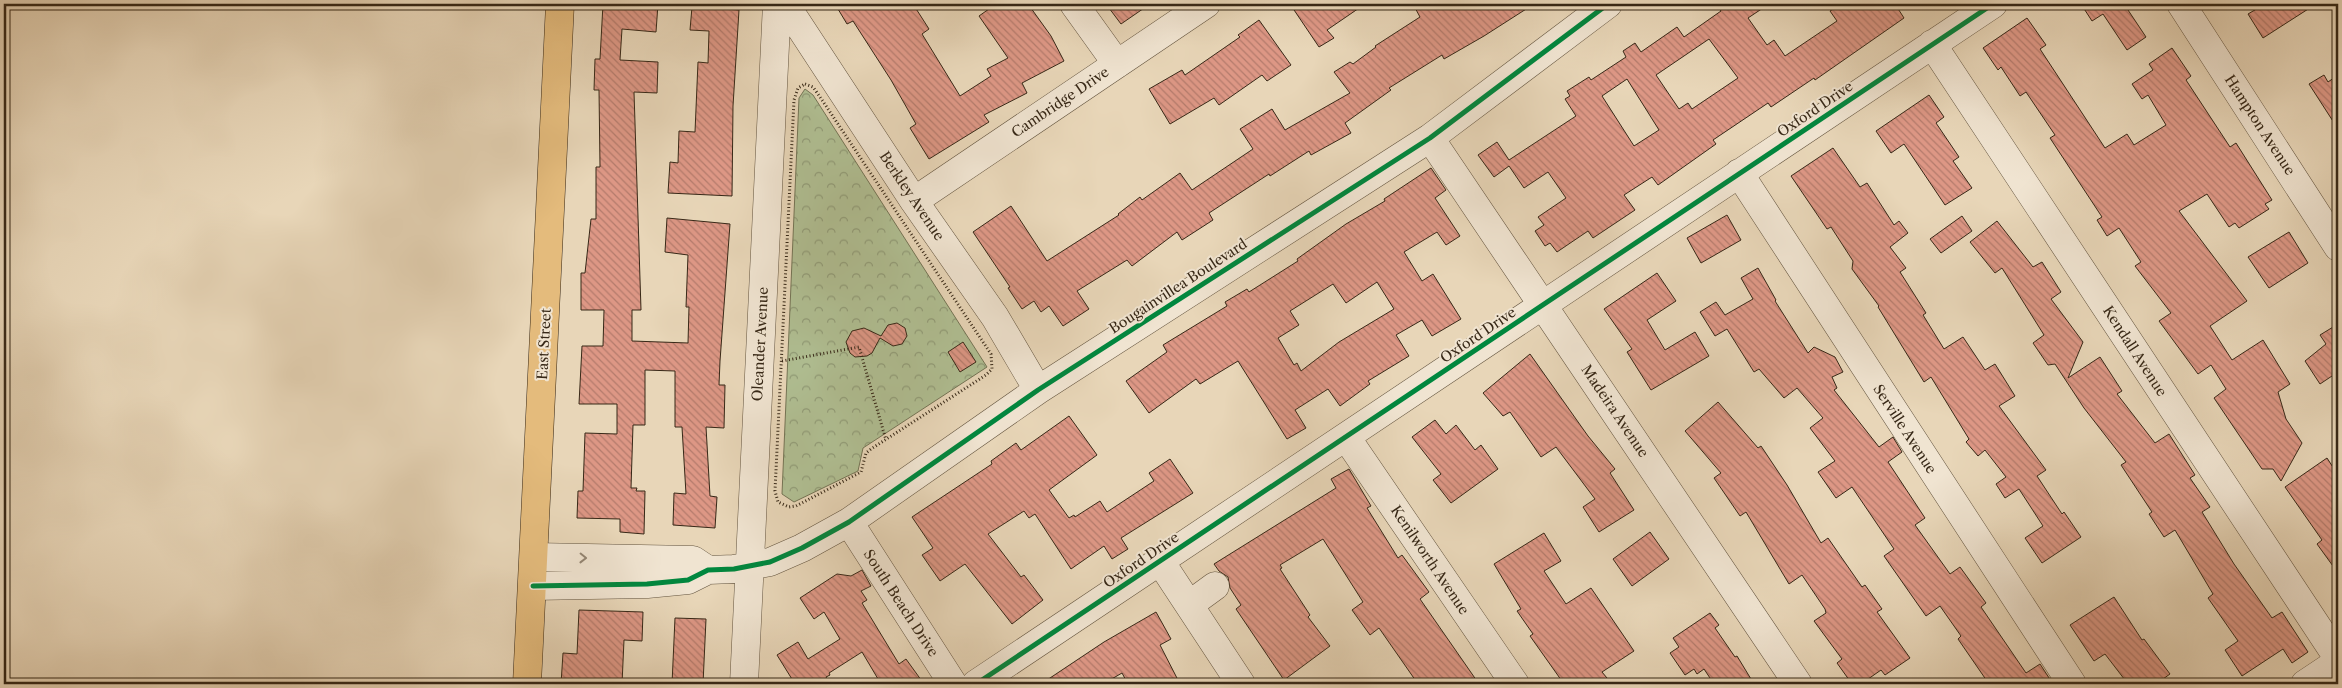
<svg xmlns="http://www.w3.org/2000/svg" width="2342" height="688" font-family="'Libre Caslon Text',serif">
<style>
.park{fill:url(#park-crowns);stroke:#747455}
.building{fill:url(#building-back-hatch);stroke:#372817;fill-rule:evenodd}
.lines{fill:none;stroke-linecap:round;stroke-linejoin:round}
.minor-casing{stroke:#63543f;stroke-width:29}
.major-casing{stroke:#372817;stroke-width:29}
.path{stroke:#372817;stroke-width:3;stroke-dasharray:1 2.5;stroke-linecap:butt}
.minor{stroke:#f0e4d1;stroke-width:28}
.major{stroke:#e4bb7c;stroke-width:28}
.cycleway-casing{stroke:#f0e4d1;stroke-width:8}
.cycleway{stroke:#00873e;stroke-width:5}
.oneway{stroke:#948674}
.labels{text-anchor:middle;stroke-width:4;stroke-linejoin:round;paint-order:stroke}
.street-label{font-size:14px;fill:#372817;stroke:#f0e4d1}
</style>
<defs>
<pattern id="park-crowns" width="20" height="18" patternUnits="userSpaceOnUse" patternTransform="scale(1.25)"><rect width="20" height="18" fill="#b0bf93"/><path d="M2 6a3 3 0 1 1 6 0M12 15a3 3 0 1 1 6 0" fill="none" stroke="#909b77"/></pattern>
<pattern id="building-back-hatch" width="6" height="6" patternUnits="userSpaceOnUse" patternTransform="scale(1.25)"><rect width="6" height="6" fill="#dd9785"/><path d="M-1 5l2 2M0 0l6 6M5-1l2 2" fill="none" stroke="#b47b6c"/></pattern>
</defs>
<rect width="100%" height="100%" fill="#e8d6b8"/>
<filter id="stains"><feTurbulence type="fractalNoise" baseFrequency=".004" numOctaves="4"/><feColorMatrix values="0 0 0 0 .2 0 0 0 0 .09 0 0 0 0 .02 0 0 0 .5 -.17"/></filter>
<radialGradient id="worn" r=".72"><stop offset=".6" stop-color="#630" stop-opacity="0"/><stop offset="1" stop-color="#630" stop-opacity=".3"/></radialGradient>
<path class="park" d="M805,89L813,95L987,367L863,448L858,471L794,502L782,494L799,98Z"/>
<path class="building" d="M603,4H658L656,32L622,29L620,60L658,62L657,93L634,92L641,310H632V341L688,343L689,307H686L688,255L665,252L667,218L730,224L720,361L719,385H725L724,428L706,427L710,496L717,497L715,528L673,525L674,493L686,494L682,427H675V371L645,370V425H633L631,488H637L636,491H645L644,534L620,532V519L577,518L578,491H583L585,433L617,434V404H579L582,346H603L604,310H581V273H585L591,219H596V167H600L599,90H594L595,59H600Z
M835,4H913L929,29L922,34L960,96L991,76L987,69L1008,58L979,16L996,4H1028L1051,36L1064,61L1022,83L1027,93L984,115L989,122L929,159L910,128L916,124L891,80L853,21L847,24Z
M1106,4H1150L1121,24Z
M1290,4H1365L1327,30L1334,38L1319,47Z
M1413,4H1534L1484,36L1444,59L1442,55L1389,88L1391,90L1345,123L1351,133L1311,155L1309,151L1270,176L1269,174L1209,213L1213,220L1182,240L1177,232L1132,266L1127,260L1077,291L1089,309L1063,326L1049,306L1041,312L1034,301L1022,309L1008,288L1010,287L973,232L1011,206L1047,261L1119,215L1118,214L1140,197L1142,200L1180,173L1192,190L1253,149L1240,129L1272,109L1285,130L1350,93L1334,72L1350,62L1353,64L1376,47L1375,46L1420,17Z
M1716,4H1769L1748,18L1767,45L1774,40L1785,56L1837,21L1830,11L1842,4H1895L1904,18L1815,80L1814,78L1771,107L1768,103L1713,140L1716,144L1658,185L1652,177L1624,195L1635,210L1593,238L1588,231L1557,252L1550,243L1545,246L1535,231L1544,225L1538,217L1566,198L1548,172L1524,188L1509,166L1494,177L1478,155L1497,142L1509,160L1576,116L1565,99L1570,96L1567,91L1589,77L1591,80L1626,57L1623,51L1635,43L1641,52L1677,27L1684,37L1721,11ZM1709,39L1738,78L1692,109L1688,103L1679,109L1656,75ZM1627,79L1659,130L1634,146L1602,96Z
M2081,4H2124L2146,37L2127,50L2103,14L2092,21Z
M2265,4H2316L2263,38L2248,14Z
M692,7L739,10L733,106L732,196L668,193L670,162L678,163L679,131L695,132L698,62L708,63L709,31L690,30Z
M2027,18L2046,45L2040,49L2105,148L2127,134L2134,145L2166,125L2148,95L2142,99L2132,84L2153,70L2149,64L2172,48L2191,76L2186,80L2230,147L2236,143L2272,200L2265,204L2269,209L2239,228L2235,223L2229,227L2207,194L2179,211L2247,301L2210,326L2232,360L2263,340L2290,384L2278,392L2286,419L2302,443L2281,481L2273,469H2262L2214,398L2226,389L2211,365L2198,374L2159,321L2171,313L2135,266L2141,262L2119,228L2107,236L2097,220L2102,217L2050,138L2055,135L2026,92L2020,96L2001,67L1998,70L1983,48Z
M1259,20L1291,65L1267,81L1262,75L1219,105L1214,98L1170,124L1149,89L1182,70L1185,75L1240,37L1238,35Z
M2324,75L2328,82L2338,75V129L2309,84Z
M1929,95L1944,117L1936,123L1959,157L1953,161L1972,188L1945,205L1904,144L1891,153L1876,131Z
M1833,148L1860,187L1867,183L1894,225L1899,221L1908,233L1890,247L1906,268L1900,272L1926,313L1923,315L1944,349L1963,337L1985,370L1995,364L2015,396L1999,406L2046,470L2037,476L2062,514L2064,512L2081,537L2042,563L2025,538L2043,526L2019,489L2005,498L1996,484L2006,477L1985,450L1978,456L1966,442L1969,439L1931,377L1924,382L1878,307L1879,306L1852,269L1853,261L1831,227L1827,229L1791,176Z
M1431,168L1446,190L1435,198L1460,236L1446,245L1437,232L1404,252L1422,281L1433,274L1461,319L1432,336L1422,320L1396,335L1409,356L1368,381L1370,384L1340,406L1328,389L1295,410L1306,428L1287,439L1238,361L1200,384L1196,379L1149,413L1126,381L1167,352L1163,345L1227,306L1225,302L1247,289L1249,292L1298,261L1297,259L1346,224L1385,201L1384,199ZM1377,282L1394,309L1339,342L1301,371L1297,363L1294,365L1278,338L1299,325L1290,311L1333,284L1346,303Z
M1727,215L1741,240L1701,263L1687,238Z
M1962,216L1972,231L1941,253L1930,239Z
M1997,221L2033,267L2042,262L2061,292L2051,299L2083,342L2068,378L2100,357L2122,391L2117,394L2155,443L2169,434L2195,475L2190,478L2210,507L2202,512L2234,564L2272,618L2282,612L2308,652L2292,663L2283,649L2242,676L2225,650L2238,641L2208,598L2213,594L2175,530L2164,537L2149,514L2152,512L2121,465L2126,462L2084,408L2055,364L2048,365L2033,343L2044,335L2002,268L1995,273L1970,242Z
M2289,232L2308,263L2269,288L2248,257Z
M1758,268L1776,300L1775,301L1808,353L1814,347L1835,357L1843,372L1832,377L1837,388L1834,390L1879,447L1893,437L1902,452L1888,462L1925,518L1915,525L1950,574L1960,567L1986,603L1981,607L2026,673L2040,664L2053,684H1989L1958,639L1961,636L1940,606L1926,616L1884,556L1894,549L1852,487L1836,498L1818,472L1835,461L1810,428L1823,418L1797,388L1784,398L1759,369L1754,372L1727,329L1715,336L1700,312L1716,302L1725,315L1753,299L1741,278Z
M1657,273L1676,301L1647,320L1665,350L1695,332L1709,356L1651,390L1627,352L1632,349L1604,309Z
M897,323L905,328L907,336L902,344L893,346L880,338L872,353L867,356L855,357L850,353L846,342L852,331L864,328L881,336L888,325Z
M2338,324V372L2320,384L2305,361L2326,344L2320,335Z
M963,342L976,362L960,372L948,352Z
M1530,354L1588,436L1615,469L1610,473L1634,510L1599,532L1583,507L1595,499L1556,447L1541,457L1510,412L1503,416L1483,393Z
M1718,402L1758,448L1761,446L1787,485L1821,543L1828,538L1862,587L1865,585L1882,609L1877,612L1910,658L1885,675L1881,670L1861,684H1852L1837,663L1842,659L1814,621L1826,613L1825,609L1802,575L1789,584L1746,512L1740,516L1714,478L1721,473L1685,431Z
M1069,416L1097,455L1049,490L1069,518L1074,515L1075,517L1100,501L1107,512L1154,481L1149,473L1170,459L1193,493L1121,538L1128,549L1112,559L1104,546L1071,569L1035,514L1029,518L1024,511L988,534L1021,577L1024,575L1043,600L1012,624L965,564L940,581L922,555L933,548L912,517L992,464L991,461L1016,443L1021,450Z
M1435,420L1446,434L1456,425L1475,450L1481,445L1498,469L1451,503L1433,480L1441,474L1412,437Z
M2327,458L2338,475V573L2317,544L2322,540L2285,487Z
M1349,469L1371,506L1367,508L1398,558L1402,555L1429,592L1420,599L1479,684H1418L1379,628L1370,635L1352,610L1363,602L1323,539L1280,565L1282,568L1280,569L1310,615L1308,617L1330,646L1284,680L1236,609L1241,605L1230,588L1228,577L1219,571L1214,564L1336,488L1331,479Z
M1650,532L1669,559L1632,586L1613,559Z
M1544,533L1561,561L1544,571L1566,604L1591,588L1634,651L1602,672L1612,684H1564L1530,636L1533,634L1517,611L1521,609L1494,564Z
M862,570L871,586L861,591L867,600L862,603L899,664L906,659L924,684H881L862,652L829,673L830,675L826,677L830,684H795L777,655L798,642L808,659L840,639L824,612L814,619L800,598L837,574L851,576Z
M2114,597L2142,640L2144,639L2170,674L2156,684H2128L2105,654L2094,661L2070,625Z
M579,610L643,612L642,641L624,640L622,684H561L563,653L577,654Z
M1156,612L1171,639L1160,645L1180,684H1128L1122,673L1103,684H1041L1104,642Z
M1710,613L1719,625L1715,628L1735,657L1737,656L1754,684H1714L1704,669L1697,674L1694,669L1685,675L1670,653L1679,647L1673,638Z
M675,618L706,619L703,684H672Z"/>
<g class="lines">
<g class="minor-casing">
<path id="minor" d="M785,4L914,201L995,317L1038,390
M1074,4L1117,64
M2181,4L2338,247
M1932,44L2338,658
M1430,138L1798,684
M1739,173L2072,684
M914,201L1206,4
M1346,437L1515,684
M849,522L953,684
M534,557L693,560L708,570
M1160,561L1241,684
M533,586L647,584L688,580L708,570L734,569L770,562L802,548L849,522L1038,390L1430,138L1608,4
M1189,605L1215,586
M744,684L777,4
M976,684L1993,4
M2305,684L2338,662"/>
</g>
<g class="major-casing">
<path id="major" d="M527,684L560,4"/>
</g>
<path class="path" d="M805,84L813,87L818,94L991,354L992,369L986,375L871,449L866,453L861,472L796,506L789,507L778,502L775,491L794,100L798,88Z
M782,361L859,347L886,440"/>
<use href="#minor" class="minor"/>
<use href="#major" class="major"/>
<g class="cycleway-casing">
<path id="cycleway" d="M533,586L647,584L688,580L708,570L734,569L770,562L802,548L849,522L1038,390L1430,138L1608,4
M976,684L1993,4"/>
</g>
<use href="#cycleway" class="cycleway"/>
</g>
<defs><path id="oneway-chevron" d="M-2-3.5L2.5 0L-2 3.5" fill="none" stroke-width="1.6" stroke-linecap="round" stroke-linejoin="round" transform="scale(1.25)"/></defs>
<use class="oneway" href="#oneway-chevron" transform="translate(583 558) rotate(1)"/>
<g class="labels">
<g class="street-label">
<text transform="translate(1060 102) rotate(-34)" y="5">Cambridge Drive</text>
<text transform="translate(1815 109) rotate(-34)" y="5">Oxford Drive</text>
<text transform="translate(2260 125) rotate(57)" y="5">Hampton Avenue</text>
<text transform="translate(912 196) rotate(56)" y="5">Berkley Avenue</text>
<text transform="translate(1178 286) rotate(-33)" y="5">Bougainvillea Boulevard</text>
<text transform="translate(1478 335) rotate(-34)" y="5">Oxford Drive</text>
<text transform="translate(544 344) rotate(-87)" y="5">East Street</text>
<text transform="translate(760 344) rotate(-87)" y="5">Oleander Avenue</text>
<text transform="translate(2135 351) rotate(57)" y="5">Kendall Avenue</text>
<text transform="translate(1615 411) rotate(56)" y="5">Madeira Avenue</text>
<text transform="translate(1905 429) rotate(57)" y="5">Serville Avenue</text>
<text transform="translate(1141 560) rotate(-34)" y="5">Oxford Drive</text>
<text transform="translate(1430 560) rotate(56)" y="5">Kenilworth Avenue</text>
<text transform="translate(901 603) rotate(57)" y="5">South Beach Drive</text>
</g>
</g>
<rect width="2342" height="688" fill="none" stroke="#e8d6b8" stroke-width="20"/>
<rect x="5" y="5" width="2332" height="678" fill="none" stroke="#372817" stroke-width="2.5"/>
<rect x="10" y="10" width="2322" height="668" fill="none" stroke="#372817"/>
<rect width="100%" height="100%" filter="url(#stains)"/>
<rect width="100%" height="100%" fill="url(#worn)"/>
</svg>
